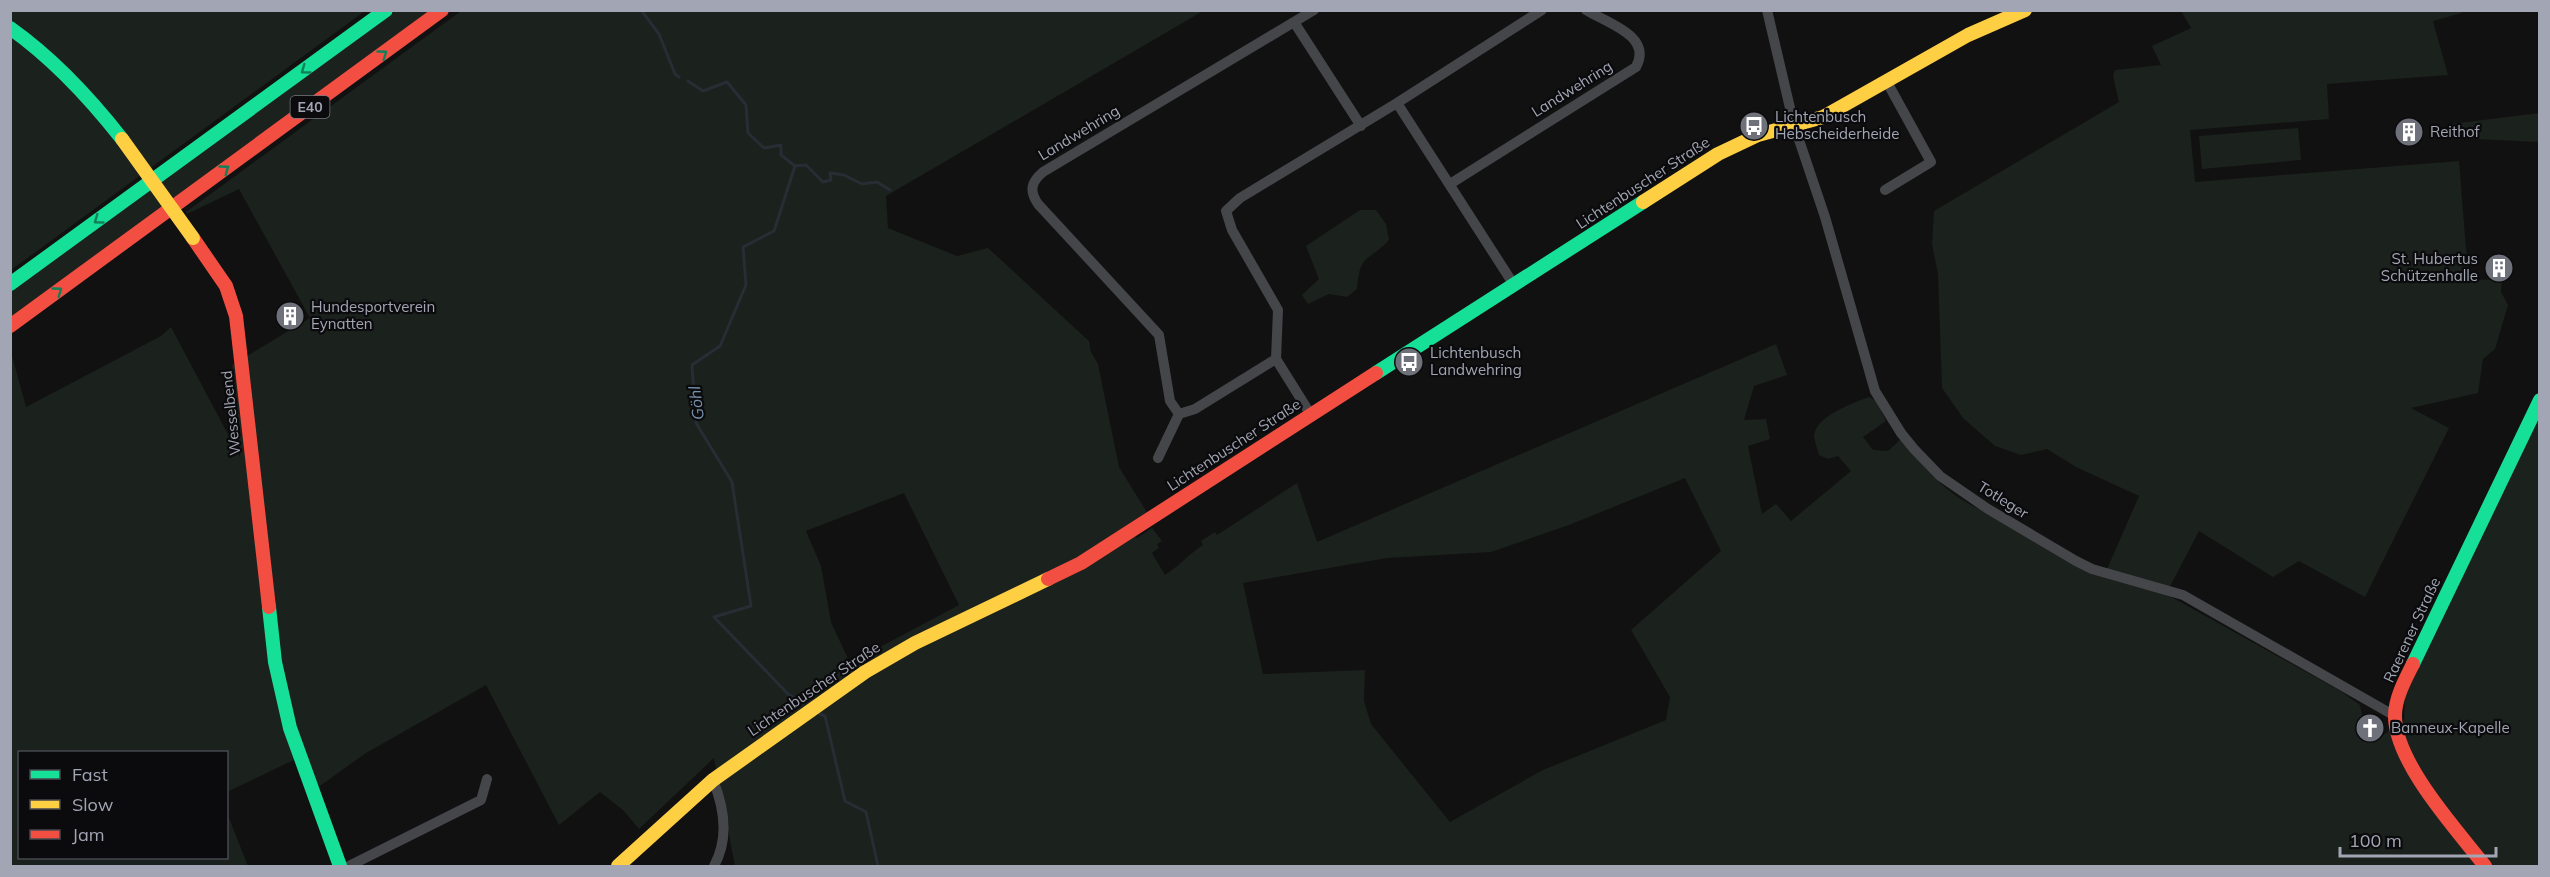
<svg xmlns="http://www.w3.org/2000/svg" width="2550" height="877" font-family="Mulish,sans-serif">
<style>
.green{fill:#1b211c;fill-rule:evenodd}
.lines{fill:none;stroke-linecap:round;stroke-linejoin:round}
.stream{stroke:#272d34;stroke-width:3}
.street{stroke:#45464a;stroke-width:10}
.fast{stroke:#16e098;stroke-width:14}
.slow{stroke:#ffcf43;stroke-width:14}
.jam{stroke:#f24e42;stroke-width:14}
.slow-bridge{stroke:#ffcf43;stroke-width:14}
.oneway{stroke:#118059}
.labels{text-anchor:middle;stroke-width:4.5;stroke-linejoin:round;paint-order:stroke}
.shield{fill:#0b0b0d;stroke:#757781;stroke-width:1.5}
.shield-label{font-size:14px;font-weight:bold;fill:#a2a5b3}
.street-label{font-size:15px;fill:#a2a5b3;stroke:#0b0b0d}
.poi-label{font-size:15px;fill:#a2a5b3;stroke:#0b0b0d;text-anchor:start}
.water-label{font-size:16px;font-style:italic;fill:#7890ae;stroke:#0b0b0d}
</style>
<rect width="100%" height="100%" fill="#111"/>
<path class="green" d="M11,11H365L11,270Z
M396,11H432L11,319L10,292Z
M461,11H1203L886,196L888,228L957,256L988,248L1089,341L1091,352L1098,364L1119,467L1148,514L1128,526L1137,538L1152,528L1162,541L1157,544L1159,548L1152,553L1165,575C1179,566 1189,554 1203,545L1201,541L1215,532L1217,535L1297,483L1317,542L1776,344L1787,375L1754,386L1744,420L1766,419L1770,439L1748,446L1762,514L1776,504L1791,521L1851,471L1838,456L1828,459L1819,455C1817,449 1815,442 1814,437C1814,416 1854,403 1869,397L1876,401L1886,421L1863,437L1873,450L1888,451L1901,439C1926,470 1949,498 1987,512L2104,576L2139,496L2076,467L2047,449L2021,455L1995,446L1963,418L1942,388L1938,274L1932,244L1934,211L2119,102L2113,76L2115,70L2161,65L2152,46L2191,28L2181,11H2461L2462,13L2433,21L2448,75L2327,84L2329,119L2190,130L2195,182L2459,161L2466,249L2472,280L2502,279L2501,292L2508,305L2495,349L2483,359L2478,393L2411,408L2449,428L2365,597L2299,561L2273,577L2199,531L2166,594L2342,692L2360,705L2366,733L2378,739L2404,720L2405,696L2539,416V866H735L714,758L639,829L623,810L600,792L559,825L486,685L366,753L310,793L298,758L227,792L226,752H20V858H226L227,813L248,866H11L10,348L26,407L161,336L171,327L240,457L232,365L310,318L239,189L187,214L186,212ZM1685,478L1721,551L1631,630L1670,697L1666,720L1543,770L1450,822L1371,724L1364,701L1365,670L1263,674L1243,583L1387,558L1491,552L1569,525ZM904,493L959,605L850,663L831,622L821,566L806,531Z
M2539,113V142L2453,138L2451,124Z
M2298,128L2301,160L2202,169L2199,136Z
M1360,210H1376L1386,224L1389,240C1368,263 1360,252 1357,289L1347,297L1329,294L1308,304L1302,295L1319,279L1306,246Z"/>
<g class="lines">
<path class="stream" d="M641,10L659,34L675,74L679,77
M688,81L703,91L727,82L746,105L748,133L764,148L781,145V155L795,166L774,231L743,247L746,285L720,346L692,365L696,423L732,482L751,606L714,617L788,694L803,703
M795,166L806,165L823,182L831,180L830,173L844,175L862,184L877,182L890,190
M820,714L825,716L845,801L866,812L878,866"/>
<path class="street" d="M1767,10L1794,125L1825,217L1875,391L1901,433L1914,449L1940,476L1988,509L2076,561L2092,569L2183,595L2395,716
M1294,22L1361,126
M1397,103L1514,285
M1450,184L1636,67C1653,36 1607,23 1586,10
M1885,190L1931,162L1887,82
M1179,414L1170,401L1159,335L1038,204C1029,191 1031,182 1043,172L1314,10
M1311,415L1276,359L1278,310L1232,230L1226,211L1240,198L1397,103L1542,10
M1158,458L1179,414L1195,409L1276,359
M713,780C724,807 729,839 714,866
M349,866L481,800L487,779"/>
<path class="fast" d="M10,28C54,59 89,97 122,139
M10,284L386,10
M1376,373L1643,202
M269,607L275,662L290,728L340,866
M2413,664L2540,400"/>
<path class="slow" d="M1643,202L1718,154L1758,135L1823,117L1968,35L2025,10
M618,866L713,780L865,672L915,643L1048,579"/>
<path class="jam" d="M193,238L226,286L236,316L269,607
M10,326L442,10
M1048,579L1081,563L1376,373
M2413,664C2405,680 2395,698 2395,716C2395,763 2457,830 2485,866"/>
<path class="slow-bridge" d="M122,139L193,238"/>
</g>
<defs><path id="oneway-chevron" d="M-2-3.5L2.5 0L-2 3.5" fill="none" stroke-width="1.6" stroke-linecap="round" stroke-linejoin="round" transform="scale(1.5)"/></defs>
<g class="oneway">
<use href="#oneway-chevron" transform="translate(383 54) rotate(-36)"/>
<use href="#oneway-chevron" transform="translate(305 70) rotate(144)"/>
<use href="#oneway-chevron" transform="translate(225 169) rotate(-36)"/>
<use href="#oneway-chevron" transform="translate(98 220) rotate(144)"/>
<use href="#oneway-chevron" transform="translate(58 291) rotate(-36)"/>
</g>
<defs>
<g id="bus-disc" transform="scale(1.5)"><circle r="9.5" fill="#6f717a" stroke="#0b0b0d"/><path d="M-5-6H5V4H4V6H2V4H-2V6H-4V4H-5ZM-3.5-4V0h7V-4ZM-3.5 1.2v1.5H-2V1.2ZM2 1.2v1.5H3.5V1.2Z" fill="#fff"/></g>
<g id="building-disc" transform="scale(1.5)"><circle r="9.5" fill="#6f717a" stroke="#0b0b0d"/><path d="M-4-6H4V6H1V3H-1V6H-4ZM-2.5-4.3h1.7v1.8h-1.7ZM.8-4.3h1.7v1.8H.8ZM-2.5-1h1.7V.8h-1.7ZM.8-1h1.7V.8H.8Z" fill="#fff"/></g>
<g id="church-disc" transform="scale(1.5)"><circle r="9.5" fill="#6f717a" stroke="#0b0b0d"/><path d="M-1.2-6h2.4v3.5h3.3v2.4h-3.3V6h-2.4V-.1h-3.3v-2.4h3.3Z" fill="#fff"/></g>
</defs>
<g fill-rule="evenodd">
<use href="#bus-disc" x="1754" y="126"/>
<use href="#building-disc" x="2409" y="132"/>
<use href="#building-disc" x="2499" y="268"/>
<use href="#building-disc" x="290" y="316"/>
<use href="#bus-disc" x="1409" y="362"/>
<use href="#church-disc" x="2370" y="728"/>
</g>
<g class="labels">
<rect class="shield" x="290.5" y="96" width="39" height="22" rx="4.5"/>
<g class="shield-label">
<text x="310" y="112">E40</text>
</g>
<g class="street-label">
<text transform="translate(1572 89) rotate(-32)" y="5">Landwehring</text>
<text transform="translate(1079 133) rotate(-31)" y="5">Landwehring</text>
<text transform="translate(1643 183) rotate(-33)" y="5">Lichtenbuscher Straße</text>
<text transform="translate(231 413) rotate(-96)" y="5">Wesselbend</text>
<text transform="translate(1234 445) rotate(-33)" y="5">Lichtenbuscher Straße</text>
<text transform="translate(2003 500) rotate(32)" y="5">Totleger</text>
<text transform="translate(2412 630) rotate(-65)" y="5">Raerener Straße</text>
<text transform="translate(814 689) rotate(-34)" y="5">Lichtenbuscher Straße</text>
</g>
<g class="poi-label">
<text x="1775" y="122">Lichtenbusch<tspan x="1775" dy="17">Hebscheiderheide</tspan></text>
<text x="2430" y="137">Reithof</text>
<text x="2478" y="264" text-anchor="end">St. Hubertus<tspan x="2478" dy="17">Schützenhalle</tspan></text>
<text x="311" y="312">Hundesportverein<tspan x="311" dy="17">Eynatten</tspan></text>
<text x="1430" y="358">Lichtenbusch<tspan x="1430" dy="17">Landwehring</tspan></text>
<text x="2391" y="733">Banneux-Kapelle</text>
</g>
<g class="water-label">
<text transform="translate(696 403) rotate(-97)" y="6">Göhl</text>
</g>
</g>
<rect width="2550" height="877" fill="none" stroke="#a2a5b3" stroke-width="24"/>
<rect x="18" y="751" width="210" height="108" fill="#0b0b0d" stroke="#47494f" stroke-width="1.5"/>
<rect x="30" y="770" width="30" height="9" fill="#16e098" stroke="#47494f" stroke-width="1.5"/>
<text x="72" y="781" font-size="18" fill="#a2a5b3">Fast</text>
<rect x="30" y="800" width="30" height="9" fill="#ffcf43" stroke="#47494f" stroke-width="1.5"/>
<text x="72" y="811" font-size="18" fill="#a2a5b3">Slow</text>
<rect x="30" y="830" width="30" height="9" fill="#f24e42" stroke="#47494f" stroke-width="1.5"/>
<text x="72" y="841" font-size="18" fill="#a2a5b3">Jam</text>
<path d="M2340 847v9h156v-9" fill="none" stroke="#a2a5b3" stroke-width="3"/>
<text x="2349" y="847" font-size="18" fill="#a2a5b3" stroke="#0b0b0d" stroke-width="4.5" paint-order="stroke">100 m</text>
</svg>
